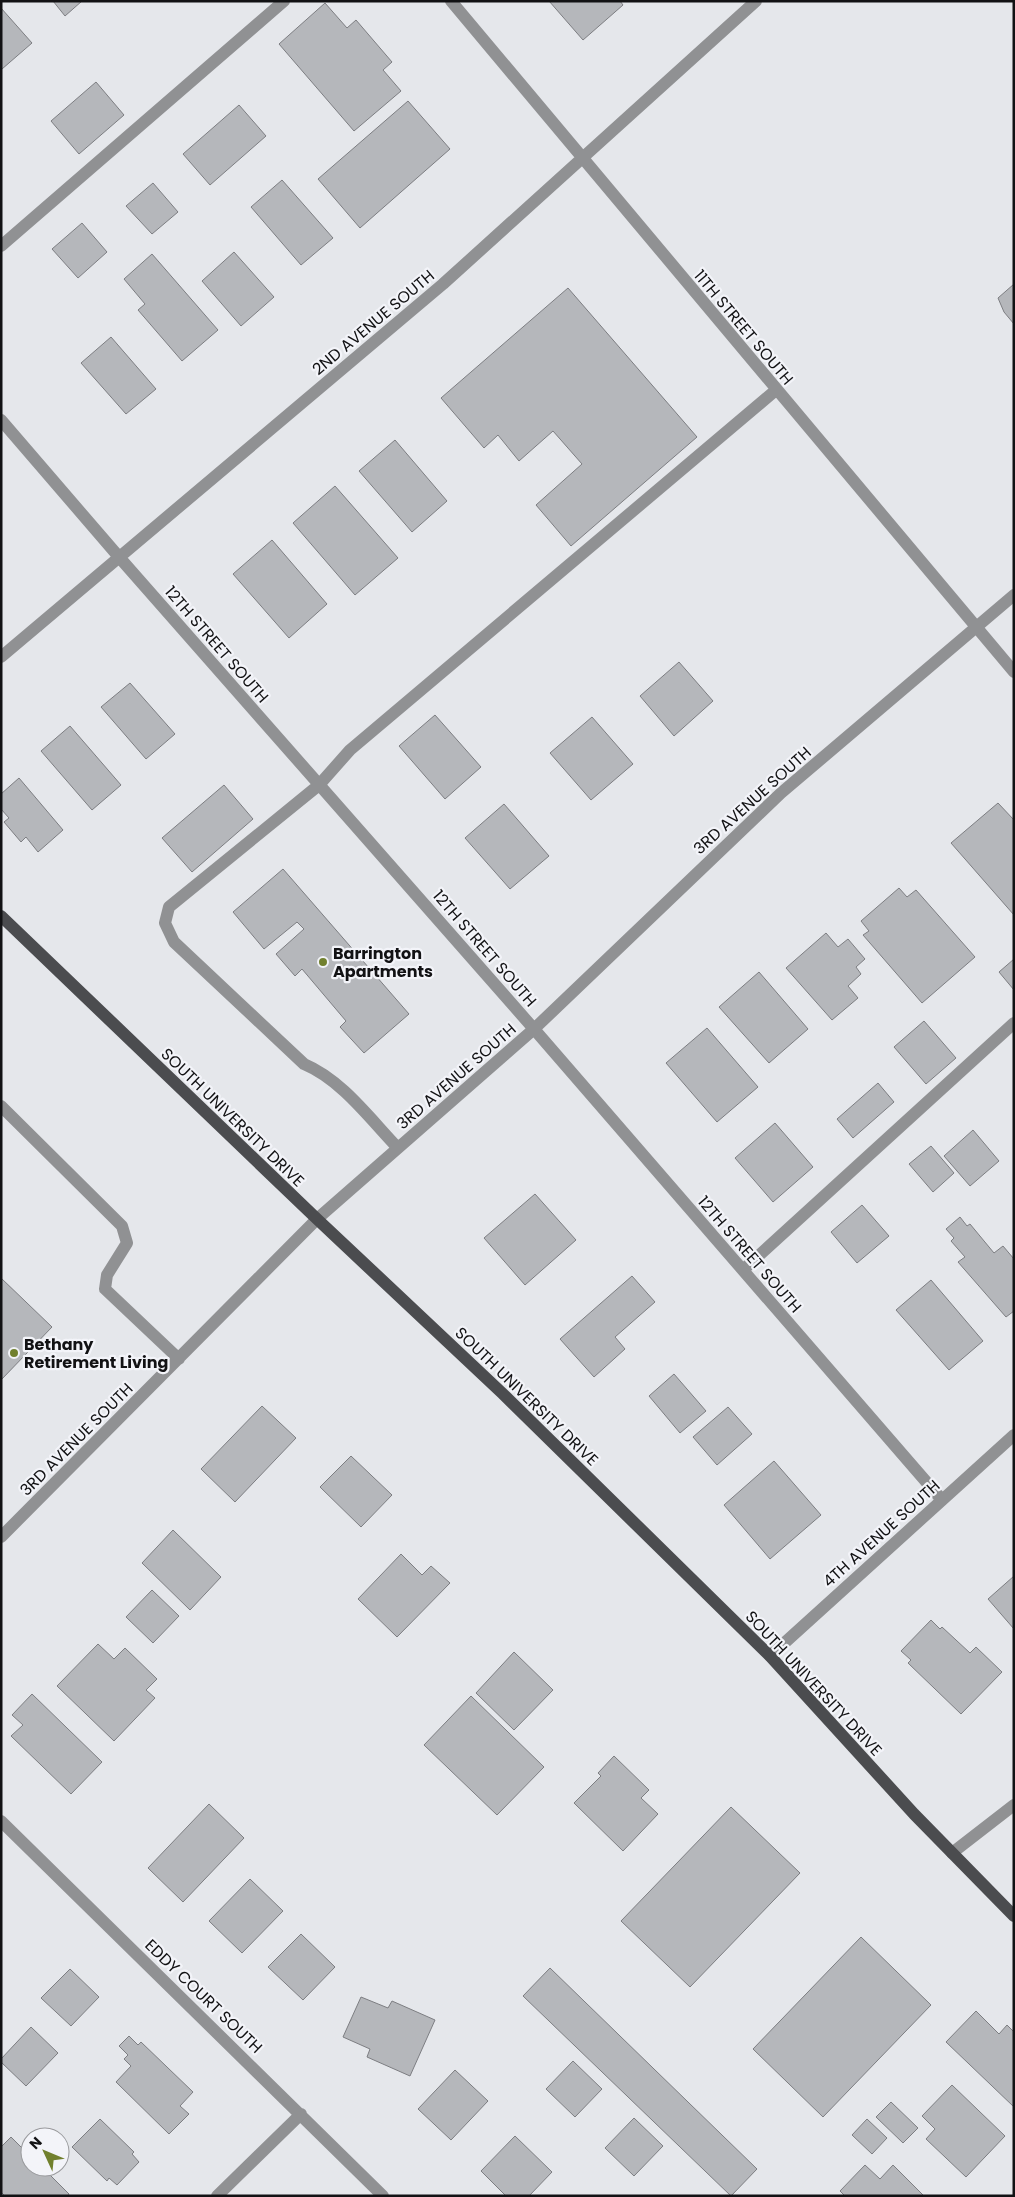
<svg xmlns="http://www.w3.org/2000/svg" width="1015" height="2197" font-family="Poppins,sans-serif">
<style>
.building{fill:#b5b7bb;stroke:#7d7e82}
.lines{fill:none;stroke-linecap:round;stroke-linejoin:round}
.minor{stroke:#909193;stroke-width:12}
.major{stroke:#4b4c4f;stroke-width:12}
.poi-dot{fill:#71802e;stroke:#f3f4f9;stroke-width:2}
.labels{text-anchor:middle;stroke-width:4.5;stroke-linejoin:round;paint-order:stroke}
.street-label{font-size:16px;fill:#121214;stroke:#f3f4f9}
.poi-label{font-size:16px;font-weight:bold;fill:#121214;stroke:#f3f4f9;text-anchor:start}
</style>
<rect width="100%" height="100%" fill="#e5e7eb"/>
<path class="building" d="M53,1H82L65,16Z
M549,1H620L623,5L583,40Z
M325,3L347,28L356,20L392,62L383,70L401,91L354,131L279,44Z
M1,8L32,43L2,69L1,68Z
M96,82L124,115L79,154L51,121Z
M408,101L450,149L360,228L318,179Z
M239,105L266,136L210,185L183,154Z
M282,180L333,238L301,265L251,207Z
M153,183L178,212L152,234L126,206Z
M82,223L107,252L78,278L52,249Z
M234,252L274,297L241,326L202,281Z
M152,254L218,330L182,361L138,310L145,304L124,279Z
M1014,284V324L1004,312L998,298Z
M568,288L697,437L571,546L536,505L582,464L553,431L519,461L498,435L484,448L441,398Z
M111,337L156,389L126,414L81,363Z
M395,440L447,501L412,532L359,471Z
M335,486L398,558L355,595L293,523Z
M272,540L327,604L289,638L233,574Z
M679,662L713,701L674,736L640,696Z
M130,683L175,734L146,759L101,707Z
M435,715L481,767L445,799L399,746Z
M592,717L633,764L591,800L550,753Z
M70,726L121,785L92,810L41,751Z
M19,778L63,830L38,852L26,837L21,842L4,822L9,818L1,809V794Z
M224,785L253,819L192,872L162,838Z
M998,803L1014,820V915L951,843Z
M504,804L549,856L510,889L465,838Z
M283,869L409,1014L364,1053L340,1027L346,1021L302,969L295,976L276,954L304,929L297,922L264,949L233,912Z
M899,888L907,897L916,890L975,957L922,1003L863,935L869,931L861,921Z
M826,933L838,947L848,939L865,959L856,967L861,974L848,986L858,998L832,1020L786,968Z
M1014,959V990L999,972Z
M759,972L808,1029L769,1063L719,1007Z
M924,1021L956,1058L926,1084L894,1047Z
M707,1028L758,1087L717,1122L666,1063Z
M878,1083L894,1102L853,1138L837,1119Z
M775,1123L813,1167L773,1202L735,1158Z
M973,1130L999,1161L970,1186L944,1156Z
M931,1146L954,1173L933,1192L909,1164Z
M535,1194L576,1240L525,1285L484,1238Z
M862,1205L889,1236L857,1263L831,1232Z
M960,1217L967,1226L970,1224L994,1253L1003,1246L1014,1259V1311L1006,1317L958,1262L965,1257L951,1241L954,1238L946,1229Z
M632,1276L655,1302L615,1337L625,1349L594,1377L560,1339Z
M1,1278L52,1327L1,1380Z
M931,1280L983,1341L949,1370L896,1310Z
M674,1374L706,1411L680,1433L649,1396Z
M262,1406L296,1438L235,1502L201,1469Z
M728,1407L752,1434L717,1465L693,1437Z
M351,1456L392,1495L361,1527L320,1487Z
M774,1461L821,1515L770,1559L724,1505Z
M173,1530L221,1577L190,1610L142,1563Z
M401,1554L422,1575L431,1566L450,1583L397,1637L358,1599Z
M1014,1576V1629L988,1599Z
M152,1590L179,1616L153,1643L126,1617Z
M931,1620L940,1629L942,1627L970,1653L976,1647L1002,1672L961,1714L908,1663L911,1660L901,1651Z
M98,1644L114,1659L125,1648L157,1679L146,1690L155,1698L114,1741L57,1686Z
M514,1652L553,1690L514,1730L476,1693Z
M32,1694L102,1762L71,1794L11,1736L23,1725L12,1715Z
M471,1696L544,1767L497,1815L424,1745Z
M614,1756L649,1790L641,1798L658,1814L623,1851L574,1803L601,1776L598,1773Z
M209,1804L244,1838L183,1902L148,1868Z
M731,1807L800,1873L690,1987L621,1921Z
M250,1879L283,1911L242,1953L209,1921Z
M301,1934L335,1967L303,2000L268,1967Z
M861,1937L931,2005L823,2117L753,2049Z
M550,1968L757,2169L731,2196L523,1996Z
M70,1969L99,1997L71,2026L41,1998Z
M361,1997L388,2008L392,2001L435,2020L410,2076L367,2057L370,2049L343,2037Z
M976,2011L999,2034L1007,2025L1014,2032V2107L946,2042Z
M31,2027L58,2053L26,2086L1,2062V2059Z
M129,2036L138,2045L141,2042L193,2092L180,2106L189,2114L169,2134L116,2082L131,2066L124,2059L128,2055L119,2046Z
M573,2061L602,2089L575,2117L546,2089Z
M455,2070L488,2101L451,2140L418,2109Z
M952,2085L1005,2136L966,2177L926,2139L935,2129L922,2116Z
M891,2102L918,2128L903,2143L876,2117Z
M634,2118L663,2146L634,2176L605,2148Z
M100,2119L134,2152L132,2154L139,2162L117,2185L109,2178L107,2181L72,2147Z
M867,2119L887,2138L872,2154L852,2135Z
M515,2136L552,2172L529,2196H506L481,2171Z
M11,2137L30,2156V2167H42L69,2194L68,2196H5L1,2192V2147Z
M865,2165L880,2179L893,2165L924,2196H845L840,2191Z"/>
<g class="lines">
<path class="minor" d="M451,1L1014,672
M1,246L284,1
M1,420L119,557L534,1029L942,1500
M1,657L443,284L756,1
M1,1106L122,1226L127,1243L107,1275L105,1289L179,1359
M398,1148C370,1119 342,1080 304,1064L174,942L165,923L169,907L319,785L350,750L776,390
M743,1270L1014,1023
M1,1537L317,1219L534,1029L781,793L1014,595
M770,1656L1014,1435
M1,1821L383,2196
M952,1853L1014,1805
M217,2196L301,2114"/>
<path class="major" d="M1,916L317,1219L502,1393L770,1656L914,1814L1014,1916"/>
</g>
<g class="poi-dot">
<circle cx="323" cy="962" r="5"/>
<circle cx="14" cy="1353" r="5"/>
</g>
<g class="labels">
<g class="street-label">
<text transform="translate(373 322) rotate(-40)" y="6">2ND AVENUE SOUTH</text>
<text transform="translate(744 327) rotate(50)" y="6">11TH STREET SOUTH</text>
<text transform="translate(217 644) rotate(49)" y="6">12TH STREET SOUTH</text>
<text transform="translate(752 800) rotate(-42)" y="6">3RD AVENUE SOUTH</text>
<text transform="translate(485 948) rotate(49)" y="6">12TH STREET SOUTH</text>
<text transform="translate(456 1076) rotate(-41)" y="6">3RD AVENUE SOUTH</text>
<text transform="translate(233 1117) rotate(44)" y="6">SOUTH UNIVERSITY DRIVE</text>
<text transform="translate(750 1254) rotate(49)" y="6">12TH STREET SOUTH</text>
<text transform="translate(527 1396) rotate(44)" y="6">SOUTH UNIVERSITY DRIVE</text>
<text transform="translate(76 1439) rotate(-45)" y="6">3RD AVENUE SOUTH</text>
<text transform="translate(881 1533) rotate(-42)" y="6">4TH AVENUE SOUTH</text>
<text transform="translate(814 1683) rotate(47)" y="6">SOUTH UNIVERSITY DRIVE</text>
<text transform="translate(204 1996) rotate(44)" y="6">EDDY COURT SOUTH</text>
</g>
<g class="poi-label">
<text x="333" y="959">Barrington<tspan x="333" dy="18">Apartments</tspan></text>
<text x="24" y="1350">Bethany<tspan x="24" dy="18">Retirement Living</tspan></text>
</g>
</g>
<rect width="1015" height="2197" fill="none" stroke="#121214" stroke-width="5"/>
<g transform="translate(45 2152) rotate(314)"><circle r="24" fill="#f3f4f9" stroke="#999a9d"/>
<path d="M0-4L9 19L0 12L-9 19Z" fill="#71802e"/>
<text y="-8" font-size="14" font-weight="bold" text-anchor="middle" fill="#121214">N</text>
</g>
</svg>
